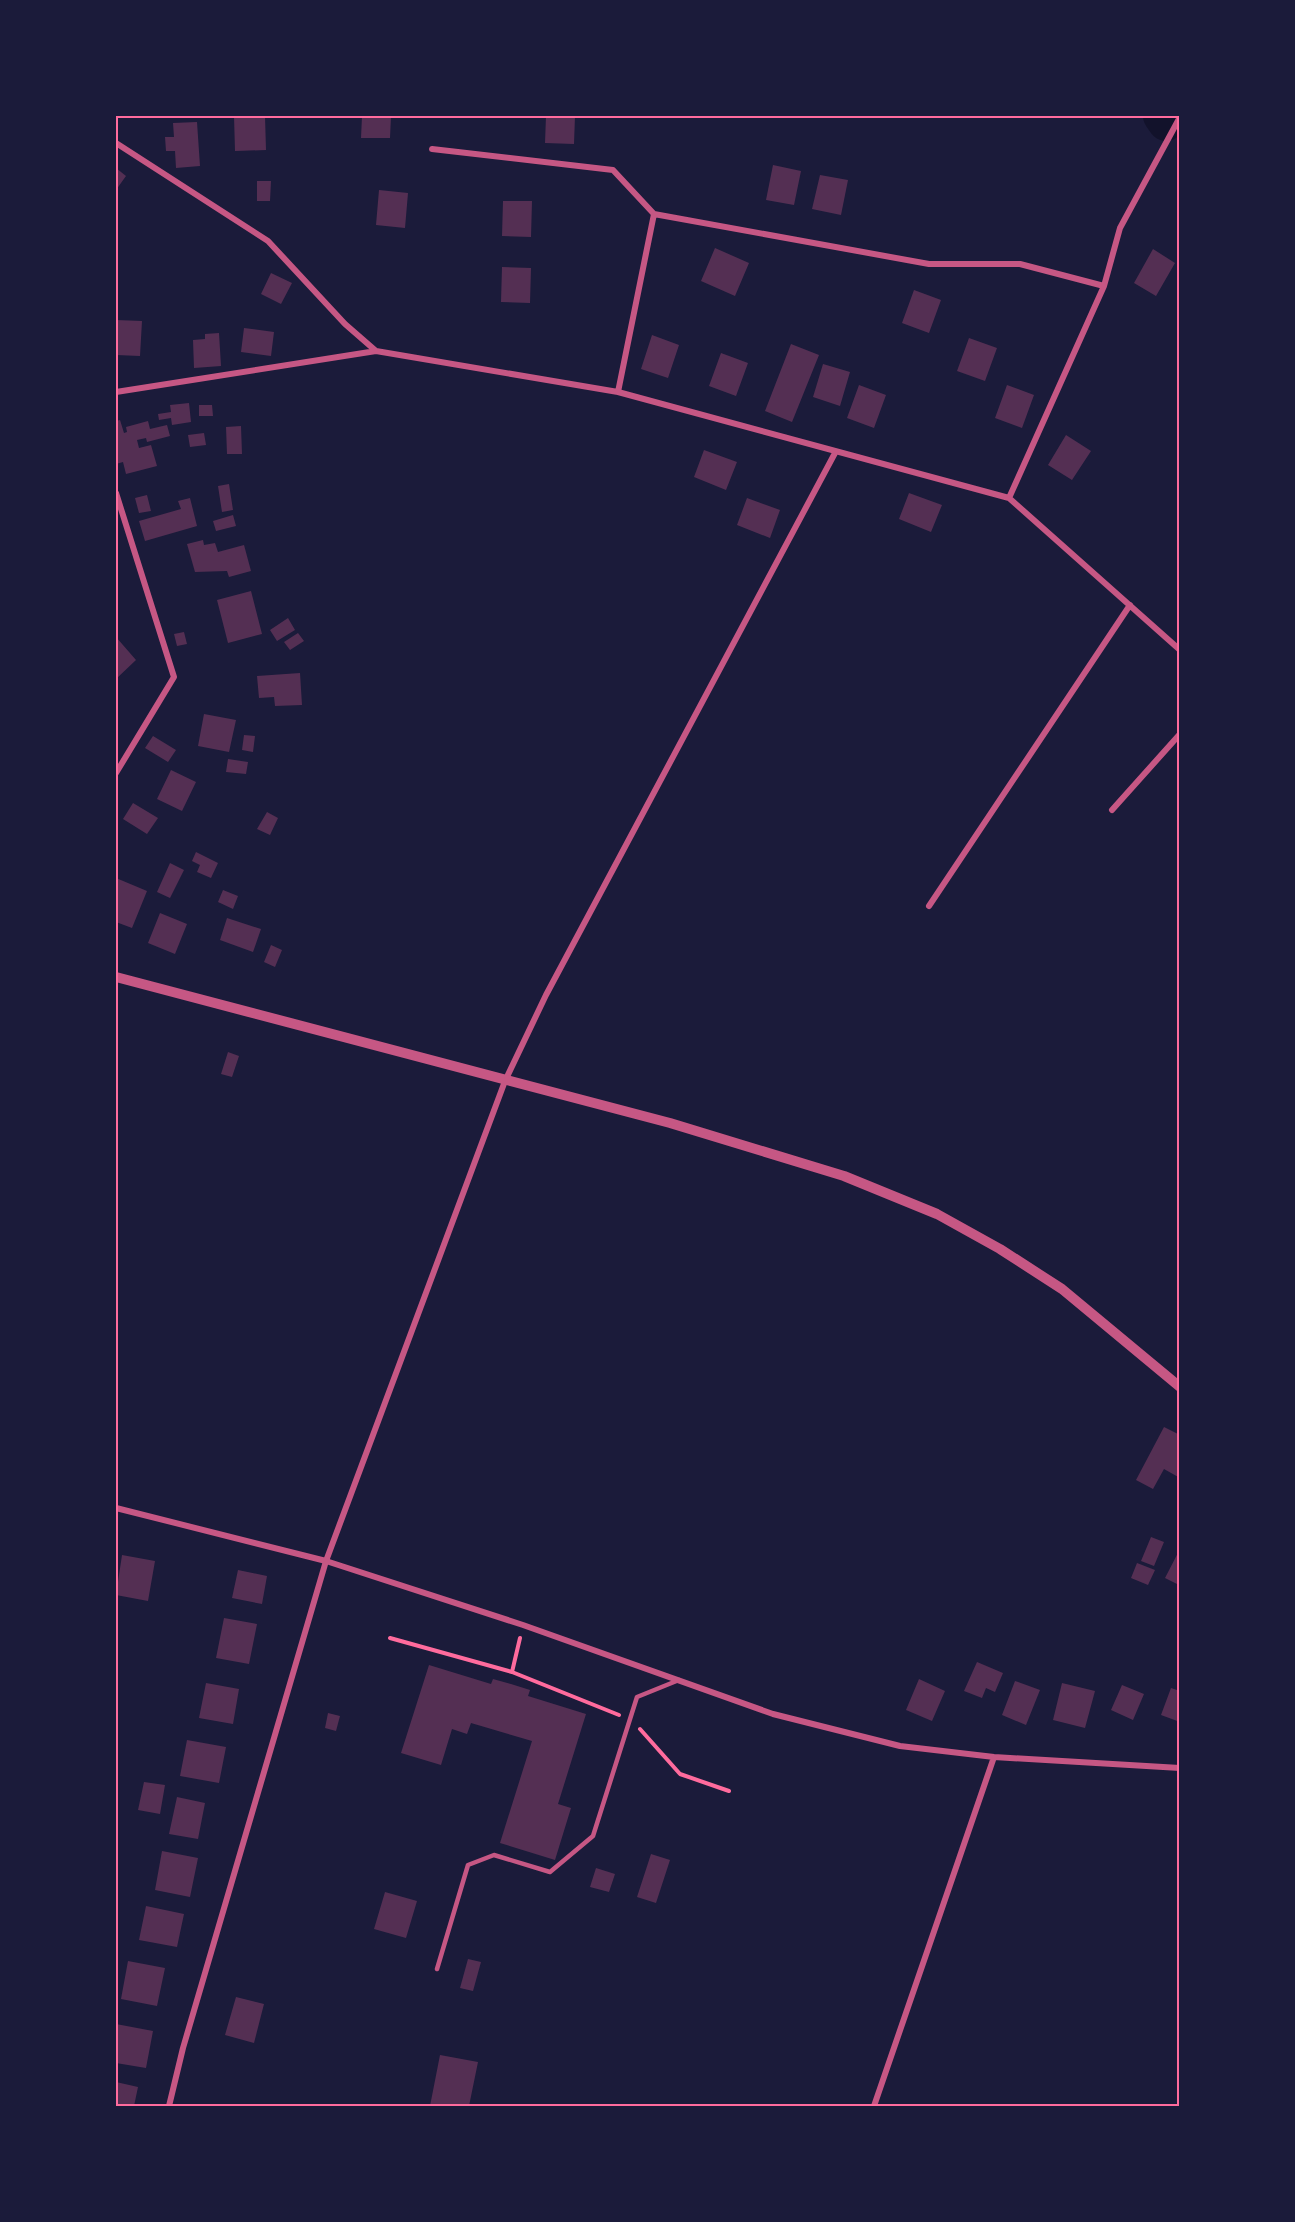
<svg xmlns="http://www.w3.org/2000/svg" width="1295" height="2222" font-family="'Alegreya Sans',sans-serif">
<style>
.lines{fill:none;stroke-linecap:round;stroke-linejoin:round}
.river{stroke:#12122b;stroke-width:36}
.building{fill:#542f53}
.path{stroke:#ff6b9d;stroke-width:4}
.service{stroke:#c65784;stroke-width:4.5}
.minor{stroke:#c65784;stroke-width:6}
.tertiary{stroke:#c65784;stroke-width:10}
.neatline{fill:none;stroke:#ff6b9d;stroke-width:2}
</style>
<rect width="100%" height="100%" fill="#1b1b3a"/>
<g class="lines">
<path class="river" d="M1161,116L1166,123"/>
</g>
<path class="building" d="M234,116H265L266,150L235,151Z
M362,116H391L390,138H361Z
M546,116H575L574,144L545,143Z
M197,122L200,166L176,168L175,151H166L165,137H174L173,123Z
M773,165L801,171L794,205L766,200Z
M116,168L126,176L116,190Z
M820,175L848,180L841,215L812,209Z
M257,181H271L270,201H257Z
M379,190L408,193L405,228L376,225Z
M503,201H532L531,237L502,236Z
M715,248L749,263L735,296L701,281Z
M1153,249L1175,263L1156,296L1134,283Z
M502,267L531,268L530,303L501,302Z
M271,273L292,283L281,304L261,294Z
M914,290L941,300L929,333L902,323Z
M116,320L142,321L140,356L116,355Z
M244,328L274,332L271,356L241,352Z
M219,333L221,366L194,368L193,340L205,339V334Z
M652,335L679,345L668,378L641,369Z
M969,338L997,348L985,381L957,371Z
M791,344L819,355L792,422L765,411Z
M721,353L748,363L736,396L709,386Z
M823,364L850,372L840,406L813,397Z
M859,385L886,395L874,428L847,418Z
M1007,385L1034,395L1022,428L995,418Z
M189,403L191,422L172,425L171,418L159,420L158,414L171,412L170,405Z
M199,405H212L213,416H199Z
M120,420L124,433L127,432L126,427L148,421L150,429L167,425L170,436L147,442L146,438L137,440L139,448L151,445L157,466L126,474L123,462L116,464V421Z
M241,426L242,454H227L226,427Z
M204,433L206,445L190,447L188,435Z
M1066,435L1091,451L1072,480L1048,465Z
M704,450L737,462L726,490L694,477Z
M229,484L233,510L222,512L218,486Z
M909,493L942,505L931,532L899,519Z
M147,495L151,511L139,513L135,498Z
M190,498L197,526L145,541L139,521L181,509L178,501Z
M747,498L780,510L770,538L737,525Z
M233,515L236,526L216,531L213,521Z
M203,540L204,545L215,543L218,552L244,545L251,571L229,577L227,571L195,572L187,544Z
M251,591L262,634L228,643L217,600Z
M288,618L295,630L277,641L270,630Z
M184,632L187,644L177,646L174,634Z
M298,633L304,641L290,650L284,642Z
M116,637L136,660L116,679Z
M300,673L302,705L275,706L274,697L259,698L257,676Z
M204,714L236,720L229,752L198,746Z
M244,735L255,736L253,752L242,750Z
M153,736L176,750L168,762L145,748Z
M228,759L248,762L246,774L226,772Z
M171,770L196,782L182,811L157,799Z
M133,803L158,818L147,834L123,819Z
M267,812L278,818L270,835L257,829Z
M196,852L218,863L211,878L197,872L200,865L192,861Z
M170,863L184,870L170,898L157,892Z
M116,878L147,891L132,928L116,922Z
M223,890L238,896L233,909L218,902Z
M160,913L187,924L175,954L148,943Z
M227,918L261,929L253,952L220,940Z
M271,945L282,950L275,967L264,962Z
M228,1052L239,1056L232,1077L221,1074Z
M1164,1427L1180,1435V1478L1164,1469L1153,1489L1136,1480Z
M1151,1537L1164,1542L1154,1566L1141,1561Z
M1180,1549V1578L1177,1584L1165,1578Z
M122,1555L155,1561L148,1601L116,1595Z
M1137,1563L1155,1570L1148,1585L1131,1578Z
M238,1570L267,1576L262,1604L232,1598Z
M224,1618L257,1624L249,1664L216,1658Z
M977,1662L1003,1673L995,1692L986,1688L982,1698L964,1691Z
M429,1665L491,1684L493,1679L511,1684L530,1690L528,1696L586,1714L558,1804L571,1808L555,1860L500,1843L532,1741L471,1723L467,1734L452,1729L441,1765L401,1753Z
M919,1679L945,1691L932,1721L906,1710Z
M1015,1681L1040,1690L1026,1725L1002,1715Z
M206,1683L239,1689L233,1724L199,1718Z
M1062,1683L1095,1691L1085,1728L1053,1720Z
M1122,1685L1144,1694L1133,1720L1111,1710Z
M1171,1688L1180,1691V1722L1161,1715Z
M328,1713L340,1716L336,1731L325,1728Z
M187,1740L226,1747L219,1783L180,1776Z
M144,1782L165,1785L160,1814L138,1810Z
M177,1797L205,1803L198,1839L169,1834Z
M162,1851L198,1858L190,1897L155,1890Z
M651,1854L670,1860L656,1903L637,1897Z
M596,1868L615,1874L609,1892L590,1887Z
M385,1892L417,1901L406,1938L374,1929Z
M146,1906L184,1914L177,1947L139,1940Z
M468,1959L481,1962L473,1991L460,1988Z
M128,1961L165,1968L157,2006L121,1999Z
M236,1997L264,2004L254,2043L225,2035Z
M116,2024L153,2031L146,2068L116,2063Z
M440,2055L478,2062L469,2106H430Z
M116,2082L138,2087L134,2106H116Z"/>
<g class="lines">
<path class="path" d="M390,1638L512,1672L619,1715
M512,1672L520,1638
M640,1729L680,1774L729,1791"/>
<path class="service" d="M437,1969L468,1865L494,1855L550,1872L593,1836L637,1697L679,1680"/>
<path class="minor" d="M116,143L268,241L345,324L376,351
M432,149L613,170L654,214
M116,392L376,351L618,392L1009,498L1180,650
M618,392L654,214L929,264H1020L1104,286
M116,493L174,677L116,773
M1009,498L1104,286L1120,228L1180,117
M1112,810L1180,734
M929,906L1130,605
M116,1508L326,1561L523,1625L773,1714L900,1746L994,1757L1180,1768
M169,2106L183,2048L326,1561L505,1081L546,995L835,453
M874,2106L994,1757"/>
<path class="tertiary" d="M116,977L670,1123L844,1176L937,1214L1000,1249L1062,1289L1180,1387"/>
</g>
<rect width="1295" height="2222" fill="none" stroke="#1b1b3a" stroke-width="234"/>
<rect x="117" y="117" width="1061" height="1988" class="neatline"/>
</svg>
